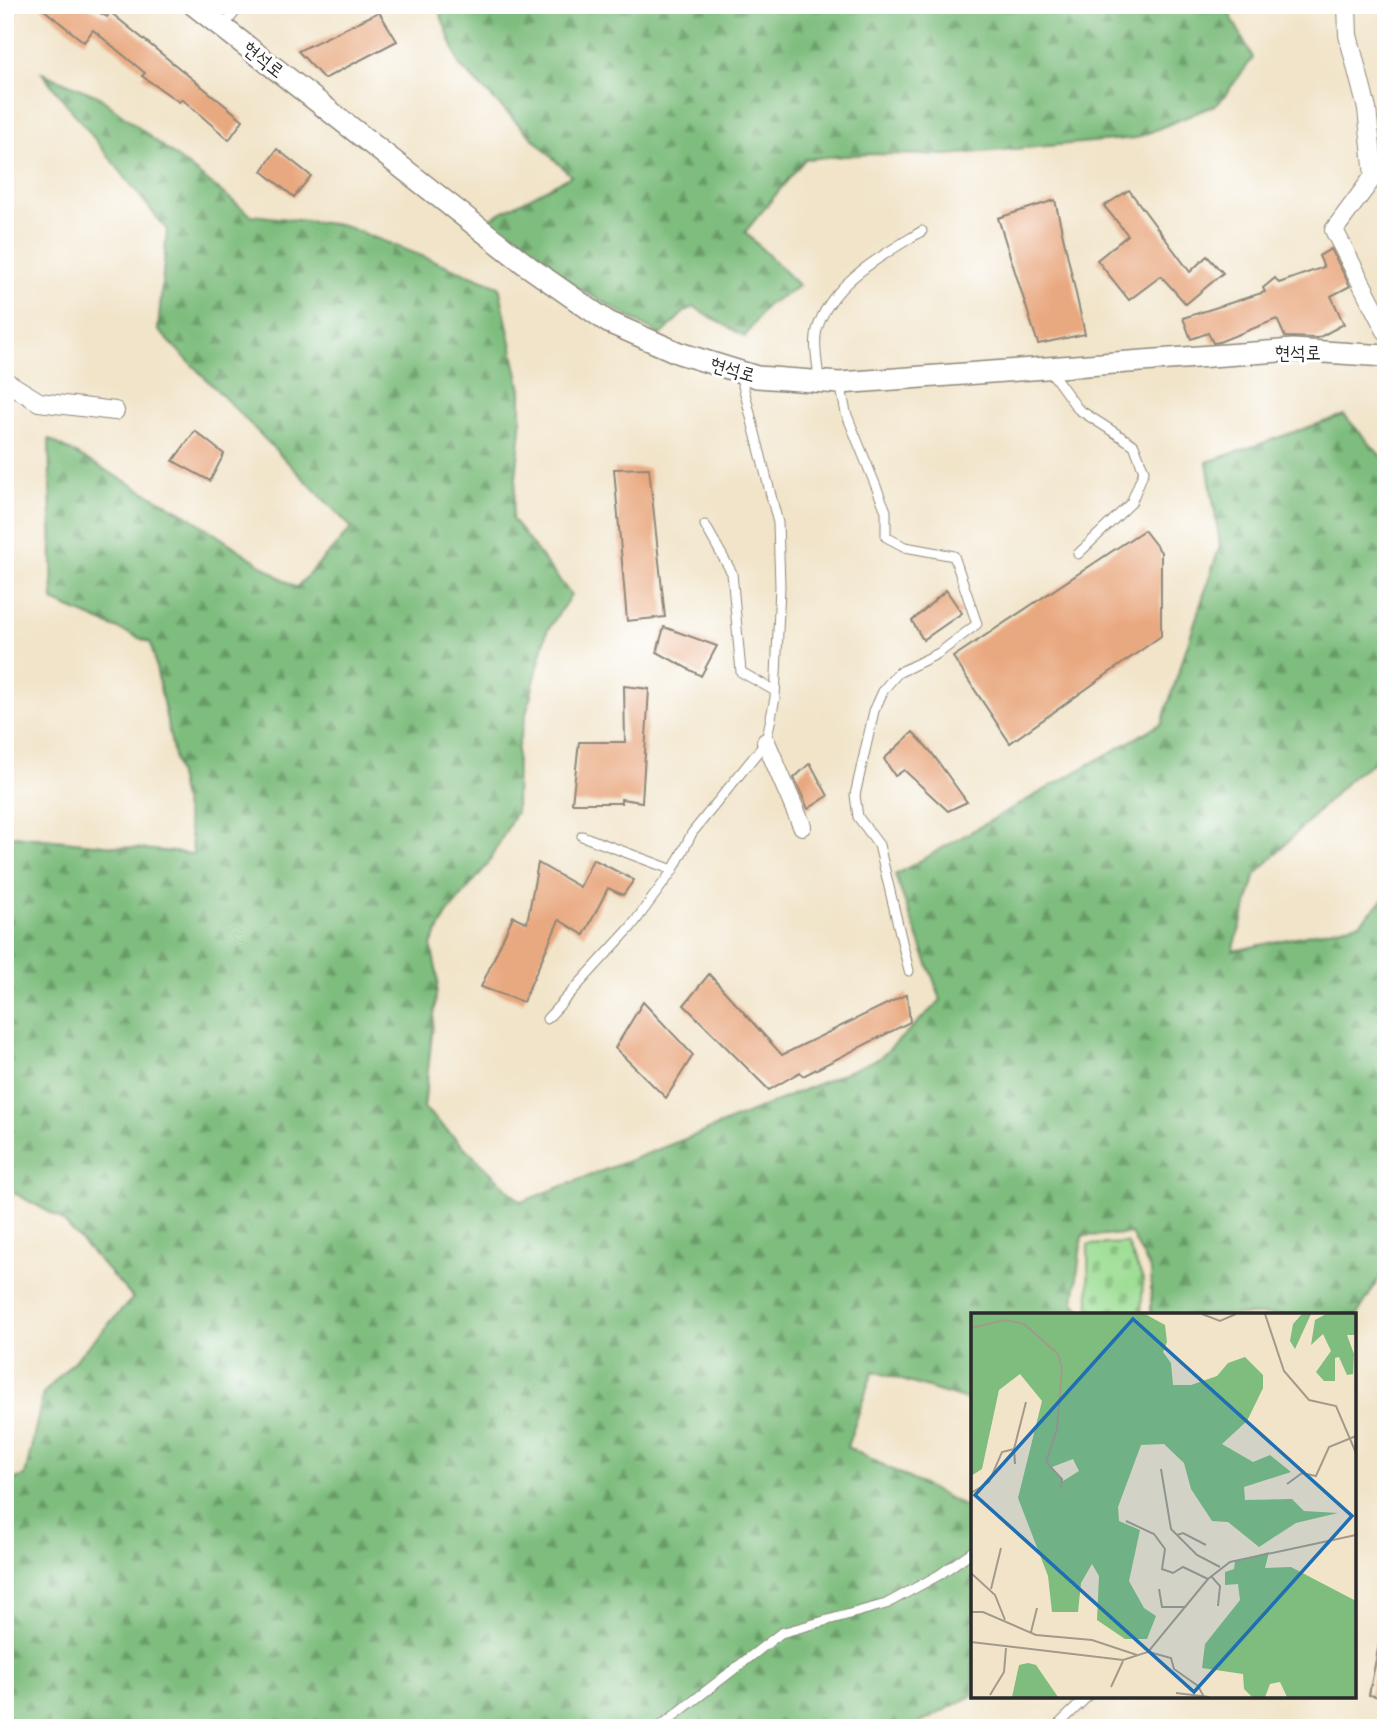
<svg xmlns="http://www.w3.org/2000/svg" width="1391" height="1733" font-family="Delius,'Poor Story',sans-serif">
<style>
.forest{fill:url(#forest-firs);stroke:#547454;stroke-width:2}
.cemetery{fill:url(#cemetery-stones);stroke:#648460;stroke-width:2}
.building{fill:#e9a980}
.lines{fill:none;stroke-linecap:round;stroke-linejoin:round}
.service-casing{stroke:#8e887a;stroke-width:11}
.minor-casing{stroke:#8e887a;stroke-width:20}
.tertiary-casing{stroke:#8e887a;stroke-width:24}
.service{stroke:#fff;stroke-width:9}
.minor{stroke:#fff;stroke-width:18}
.tertiary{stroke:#fff;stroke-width:21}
.labels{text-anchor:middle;stroke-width:6;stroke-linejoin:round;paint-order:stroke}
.street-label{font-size:19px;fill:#2b2b2b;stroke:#fff}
.inset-road{fill:none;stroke:#a29a8a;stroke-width:2}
.view{fill:#1f6fb2;fill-opacity:0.15;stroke:#1f6fb2;stroke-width:3.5}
.inset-edge{fill:none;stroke:#2b2b2b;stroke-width:3.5}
</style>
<defs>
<pattern id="forest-firs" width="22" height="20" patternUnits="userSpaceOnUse" patternTransform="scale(1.75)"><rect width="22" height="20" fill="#7ebd7e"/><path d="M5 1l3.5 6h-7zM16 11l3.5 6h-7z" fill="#679a67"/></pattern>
<pattern id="cemetery-stones" width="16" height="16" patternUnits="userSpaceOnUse" patternTransform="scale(1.75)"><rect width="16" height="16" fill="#9ede95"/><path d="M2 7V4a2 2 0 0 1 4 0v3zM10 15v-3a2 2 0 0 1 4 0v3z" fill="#88bf81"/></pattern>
</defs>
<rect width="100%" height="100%" fill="#fff"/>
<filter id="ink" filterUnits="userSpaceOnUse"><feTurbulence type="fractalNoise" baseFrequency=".0143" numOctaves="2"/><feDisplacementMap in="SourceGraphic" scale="14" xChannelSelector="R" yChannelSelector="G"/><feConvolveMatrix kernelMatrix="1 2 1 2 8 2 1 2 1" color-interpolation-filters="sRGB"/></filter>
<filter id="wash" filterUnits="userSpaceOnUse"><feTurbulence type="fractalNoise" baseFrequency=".00686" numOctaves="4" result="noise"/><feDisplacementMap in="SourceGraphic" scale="28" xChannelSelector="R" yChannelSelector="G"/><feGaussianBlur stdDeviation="1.57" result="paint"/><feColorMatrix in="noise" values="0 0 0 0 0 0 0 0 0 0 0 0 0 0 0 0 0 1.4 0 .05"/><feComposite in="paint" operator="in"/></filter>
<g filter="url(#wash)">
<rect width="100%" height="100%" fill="#f1e4c9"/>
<path class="forest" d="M437,5H1225L1253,58L1218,104L1136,138L948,155L869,154L805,159L745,232L799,286L766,306L745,337L694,307C678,313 674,326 660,335L575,286L485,221L571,176L460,66Z
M42,73L98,96L251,215L342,225L499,286L521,390V428L512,519L571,595L547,631L517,750L516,812L488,864L447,914L431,945L438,978L424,1108L521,1202L701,1133L880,1058L941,1000L895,875L1162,723L1220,545L1207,462L1344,415L1386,462V755L1355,774L1256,874L1233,951L1360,923L1386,897V1267L1354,1320V1315H1151V1271L1131,1234L1082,1236L1074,1303L1086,1315H973V1402L873,1371L847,1447L966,1507L973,1471V1695L911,1728H5V1482L25,1476L43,1394L133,1298L60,1218L5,1188V835L194,854L151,643L53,601L49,439L187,515L296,588L352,528L158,330L167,230Z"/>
<path class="cemetery" d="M1127,1243L1143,1280L1141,1315H1098L1089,1306L1088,1245Z"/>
<g id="blocks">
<path class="building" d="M38,5H86L107,17L110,12L243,120L229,140L182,99L179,102L142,76L145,73L93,30L84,42Z
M379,12L397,41L324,79L298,51Z
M277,149L311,176L294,197L262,171Z
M1129,190L1190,272L1207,256L1223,273L1186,304L1161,276L1129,300L1097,260L1128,235L1104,206Z
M1055,200L1085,334L1038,344L998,218Z
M1331,249L1350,286L1331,296L1344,324L1318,338L1285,337L1277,319L1219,342L1213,343L1208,333L1191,339L1183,318L1265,292L1263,288L1275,278L1279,283L1324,267L1319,256Z
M195,431L224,454L210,481L173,461Z
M649,468L665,617L627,621L614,469Z
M1144,530L1161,552V636L1010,743L953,657Z
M946,590L962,613L923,640L912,621Z
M664,627L717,646L701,676L657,652Z
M624,686L649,689L642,802L621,799V803H572L579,742H625Z
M913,732L931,752L967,802L948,811L904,770L895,776L884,759Z
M810,763L828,796L808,809L794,778Z
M593,859L634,880L623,895L608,888L584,935L559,920L523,1002L481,987L513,916L527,923L538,863L580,887Z
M709,974L782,1055L907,994L910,1022L803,1076L800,1072L769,1090L684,1005Z
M643,1002L693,1055L666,1098L615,1048Z
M1380,1639L1386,1640V1698L1369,1695Z"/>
</g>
</g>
<g filter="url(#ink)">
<use href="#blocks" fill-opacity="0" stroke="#8e887a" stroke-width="2"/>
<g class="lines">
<g class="service-casing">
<path id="service" d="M223,27L241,5
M1049,369L1078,409L1134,445L1144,471L1131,503L1078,554
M819,380C818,365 813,344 817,330C830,283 883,255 922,231
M840,383L846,413L886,511V537L905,547L954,556L977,624L939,653L898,673L884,689L874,711L855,795L858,817L879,845L909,971
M705,525L732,573L741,672L775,691
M582,836L673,870
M547,1019L631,927L673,870L692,833L766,742L775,698L780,586L778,523L740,374
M658,1728L781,1633L886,1604L939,1575L973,1551
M1055,1728L1088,1696
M1278,1728H1298"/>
</g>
<g class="minor-casing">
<path id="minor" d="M1347,5L1348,35L1367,109L1374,176L1334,230L1386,331
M5,381L39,402L115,411
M766,742L802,826"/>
</g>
<g class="tertiary-casing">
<path id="tertiary" d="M194,5L529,267L608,322L679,353L757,377L840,383L1293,350L1386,356"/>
</g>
<use href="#service" class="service"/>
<use href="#minor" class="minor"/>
<use href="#tertiary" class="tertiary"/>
</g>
</g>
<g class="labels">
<g class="street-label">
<text transform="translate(264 59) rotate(38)" y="7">현석로</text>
<text x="1298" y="359">현석로</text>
<text transform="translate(733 369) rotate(16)" y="7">현석로</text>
</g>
</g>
<g transform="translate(971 1313)">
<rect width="385" height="385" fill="#f1e4c9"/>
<path d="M0,1H174L194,12L196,29L192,39L200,50L202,72H220L246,63L257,50L274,44L292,62V75L276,108L251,131L282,149L299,142L320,159L273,174L274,187L321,186L333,198L367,200L325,210L288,234L257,209L241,208L220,176L213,150L193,131L170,132L147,194L148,208L169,217L158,268L173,295L185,303L176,326H154L126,307L128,263L121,251L110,270L107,299H81L77,263L47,185L71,88L49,61L28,77L11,156L0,163ZM102,146L108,158L92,168L81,154ZM331,1H340L324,36L319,28L322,11ZM385,1V22H376L383,41L382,61L376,62L368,44L364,45V68H353L345,59L360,38L352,21L340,32L344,7L355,1ZM298,239L294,255L320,254L385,288V384H316L309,369L299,371L294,384H281L273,376L272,361L231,355L234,331L269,287L267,271L254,272V259L263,256L264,248ZM57,350L65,352L87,384H41L48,352Z" fill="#7ebd7e" fill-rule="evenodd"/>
<path class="inset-road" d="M231,1L249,8L265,1M294,1L313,58L338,87L365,93L385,140M0,15L34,7L53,11L87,41L91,55L86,116L75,149L91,166L90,176M44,151L43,136L55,89M190,156L200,216L226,242L249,254M316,171L331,160L345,163L358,134L385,123M0,180L18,169L31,139L43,136M155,208L183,221L194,236L191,256L202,260L212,254L237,266M206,222L212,220L235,232M0,260L24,282L34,307M240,263L249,273L247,293M20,276L30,235M188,276L191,294H215M0,299H12L65,322L121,327L166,342M60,319L66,295M0,329L152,347L177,339L237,266L259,249L385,222M178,339L200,345L203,356L227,373L233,384M140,374L152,348M205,380L238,384M19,382L33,359L35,335"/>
<path class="view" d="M162,6L381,203L223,379L4,182Z"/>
<rect width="385" height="385" class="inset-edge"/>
</g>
<rect width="1391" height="1733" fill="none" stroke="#fff" stroke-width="28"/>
</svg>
